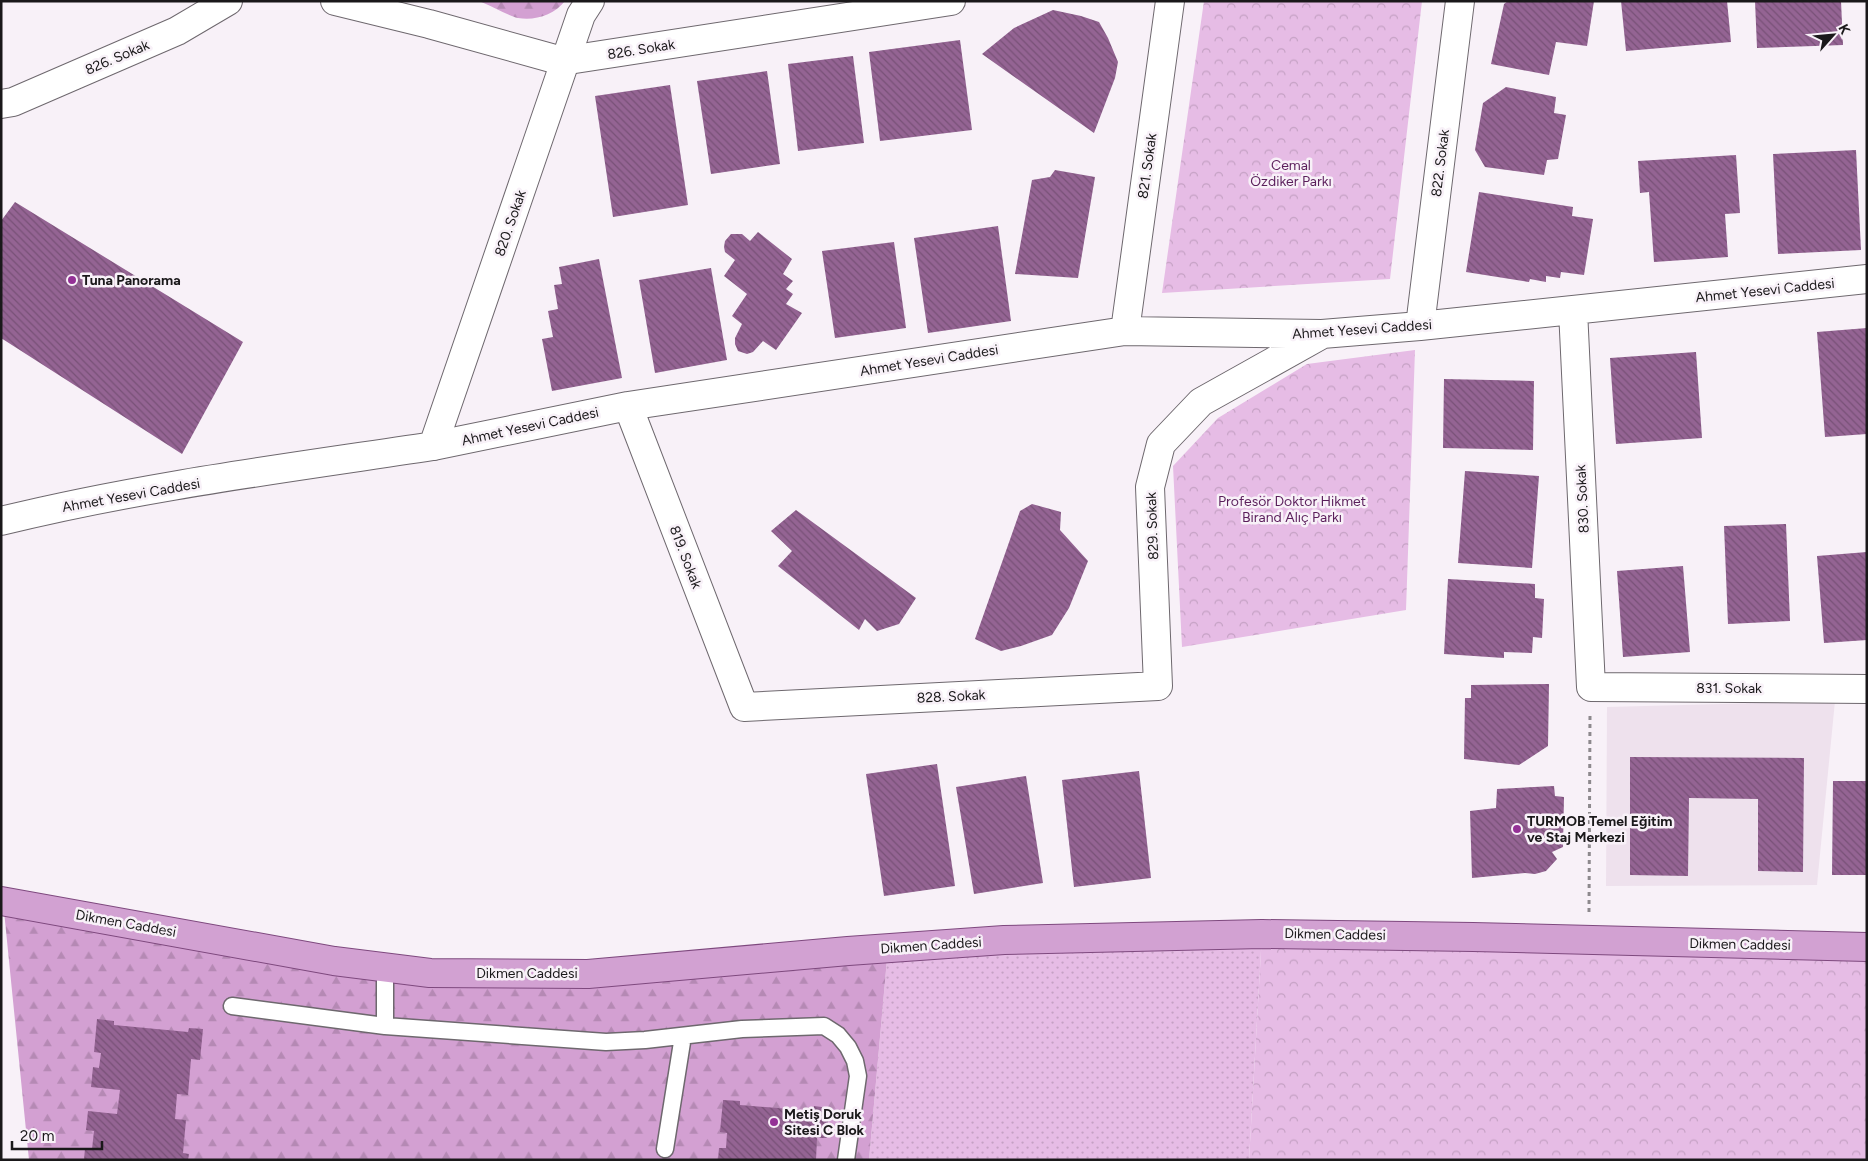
<svg xmlns="http://www.w3.org/2000/svg" width="1868" height="1161" font-family="Figtree,sans-serif">
<style>
.built{fill:#eee1ed}
.grass{fill:url(#grass-dots)}
.forest{fill:url(#forest-firs)}
.park{fill:url(#park-crowns)}
.building{fill:url(#building-back-hatch)}
.lines{fill:none;stroke-linecap:round;stroke-linejoin:round}
.lane-casing{stroke:#6e686e;stroke-width:19}
.street-casing{stroke:#6e686e;stroke-width:30}
.secondary-casing{stroke:#6e686e;stroke-width:30}
.primary-casing{stroke:#7e497e;stroke-width:30}
.path{stroke:#8d898d;stroke-width:3;stroke-dasharray:4 4;stroke-linecap:butt}
.lane{stroke:#fff;stroke-width:16}
.street{stroke:#fff;stroke-width:28}
.secondary{stroke:#fff;stroke-width:28}
.primary{stroke:#d2a1d2;stroke-width:28}
.poi-dot{fill:#943096;stroke:#f8f1f8;stroke-width:2}
.labels{text-anchor:middle;stroke-width:5;stroke-linejoin:round;paint-order:stroke}
.street-label{font-size:14px;fill:#1a181a;stroke:#f8f1f8}
.park-label{font-size:14px;fill:#5a1e5b;stroke:#f8f1f8}
.poi-label{font-size:14px;font-weight:bold;fill:#1a181a;stroke:#f8f1f8;text-anchor:start}
</style>
<defs>
<pattern id="grass-dots" width="8" height="8" patternUnits="userSpaceOnUse" patternTransform="scale(1.25)"><rect width="8" height="8" fill="#e6bce5"/><path d="M2 2h.1M6 6h.1" fill="none" stroke="#c5a1c4" stroke-width="1.8" stroke-linecap="round"/></pattern>
<pattern id="forest-firs" width="22" height="20" patternUnits="userSpaceOnUse" patternTransform="scale(1.25)"><rect width="22" height="20" fill="#d3a0d2"/><path d="M5 1l3.5 6h-7zM16 11l3.5 6h-7z" fill="#b589b4"/></pattern>
<pattern id="park-crowns" width="20" height="18" patternUnits="userSpaceOnUse" patternTransform="scale(1.25)"><rect width="20" height="18" fill="#e6bce5"/><path d="M2 6a3 3 0 1 1 6 0M12 15a3 3 0 1 1 6 0" fill="none" stroke="#c5a1c4"/></pattern>
<pattern id="building-back-hatch" width="6" height="6" patternUnits="userSpaceOnUse" patternTransform="scale(1.25)"><rect width="6" height="6" fill="#946493"/><path d="M-1 5l2 2M0 0l6 6M5-1l2 2" fill="none" stroke="#785177"/></pattern>
</defs>
<rect width="100%" height="100%" fill="#f8f1f8"/>
<path class="built" d="M1835,701L1817,885L1606,886L1607,707Z"/>
<path class="grass" d="M1262,934L1249,1160H869L888,948Z"/>
<path class="forest" d="M478,1H565C554,15 535,21 518,18C506,15 491,5 478,1Z
M3,901L430,973L888,948L869,1160H29Z"/>
<path class="park" d="M1204,1H1422L1390,279L1162,293Z
M1415,350L1406,610L1182,647L1173,466L1218,418L1307,364Z
M1262,934L1867,947V1160H1249Z"/>
<path class="building" d="M1508,1H1594L1587,46L1556,42L1549,75L1491,64L1504,4Z
M1621,1H1727L1731,42L1626,51Z
M1755,1H1841L1843,45L1757,48Z
M1053,10L1081,16L1099,22L1108,38L1118,62L1115,78L1094,133L982,54L1014,28Z
M960,40L972,130L880,141L869,52Z
M853,56L864,143L798,151L788,64Z
M767,71L780,164L711,174L697,81Z
M670,85L688,205L613,217L595,96Z
M1506,87L1556,97L1554,113L1566,115L1558,159L1547,160L1544,175L1485,167L1475,150L1483,103Z
M1856,150L1861,250L1778,254L1773,154Z
M1736,155L1740,213L1725,214L1728,257L1654,262L1649,192L1640,193L1638,161Z
M1055,170L1095,177L1078,278L1015,274L1032,180L1050,177Z
M1479,192L1573,207L1572,216L1593,219L1584,275L1561,272L1560,278L1546,276V282L1530,279L1529,282L1466,272Z
M15,202L243,342L182,454L1,338V221Z
M998,226L1011,321L928,333L914,238Z
M758,232L792,259L783,274L793,281L786,289L793,294L786,304L802,313L776,350L763,341L753,352L747,354L738,351L735,344V338L742,324L732,316L747,294L724,276L735,260L725,252L724,247L725,241L731,234H742L750,241Z
M894,242L906,328L835,338L822,251Z
M599,259L622,378L552,391L542,339L553,337L548,311L558,309L554,285L562,284L559,267Z
M711,268L727,360L655,373L639,280Z
M1867,328V434L1825,437L1817,332Z
M1696,352L1702,438L1616,444L1610,358Z
M1444,379L1534,381L1533,450L1443,448Z
M1465,471L1539,476L1532,568L1458,563Z
M1032,504L1061,512L1060,530L1088,561L1069,608L1052,635L1021,646L1001,651L975,639L1020,511Z
M796,510L916,598L899,624L877,631L865,619L859,630L778,566L792,551L771,531Z
M1786,524L1790,621L1728,624L1724,526Z
M1867,552V640L1824,643L1817,556Z
M1683,566L1690,652L1623,657L1617,571Z
M1448,579L1535,584V598L1544,599L1542,638L1533,637L1532,653L1504,652V658L1444,654Z
M1549,684L1548,746L1519,765L1464,759L1465,698H1471V685Z
M1630,757L1804,758L1803,872L1758,871V799L1689,798L1688,876L1630,875Z
M937,764L955,886L884,896L866,774Z
M1139,771L1151,878L1074,887L1062,780Z
M1026,776L1043,883L974,894L956,787Z
M1833,781H1867V875H1832Z
M1554,786L1555,796L1564,797L1563,847L1552,852L1557,859L1546,871L1535,874L1525,873L1472,878L1470,811L1496,808L1497,789Z
M97,1019L114,1021V1025L188,1032L189,1028L203,1029L200,1060L191,1059L188,1095L177,1094L175,1119L186,1120L183,1153L189,1154L188,1160H84L85,1148L92,1149L94,1131L86,1130L88,1111L117,1114L120,1090L91,1087L93,1067L99,1068L101,1053L94,1052Z
M723,1100L740,1101V1105L814,1111V1106L829,1108L827,1138H817L816,1160H718L719,1148H726L727,1133L720,1132Z"/>
<g class="lines">
<g class="lane-casing">
<path id="lane" d="M232,1006L385,1026L606,1042L645,1040L742,1029L824,1026L838,1035L848,1047L855,1061L858,1076L846,1160
M385,1026V968
M665,1149L683,1036"/>
</g>
<g class="street-casing">
<path id="street" d="M335,1L429,24L562,61L951,1
M1,104L13,102L177,31L228,1
M1573,310L1591,687L1867,689
M1420,326L1460,1
M1125,331L1170,1
M628,406L744,707L1158,686L1150,487L1161,444L1201,402L1321,335
M433,446L628,406L1125,331L1322,334L1420,326L1867,279"/>
</g>
<g class="secondary-casing">
<path id="secondary" d="M1,521C143,486 289,468 433,446L581,15L590,1"/>
</g>
<g class="primary-casing">
<path id="primary" d="M1,901L334,961L430,973L588,974L848,951L1004,940L1262,934L1473,937L1867,947"/>
</g>
<path class="path" d="M1589,912L1590,716"/>
<use href="#lane" class="lane"/>
<use href="#street" class="street"/>
<use href="#secondary" class="secondary"/>
<use href="#primary" class="primary"/>
</g>
<g class="poi-dot">
<circle cx="72" cy="280" r="5"/>
<circle cx="1517" cy="829" r="5"/>
<circle cx="774" cy="1122" r="5"/>
</g>
<g class="labels">
<g class="street-label">
<text transform="translate(641 49) rotate(-9)" y="5">826. Sokak</text>
<text transform="translate(117 57) rotate(-23)" y="5">826. Sokak</text>
<text transform="translate(1440 163) rotate(-83)" y="5">822. Sokak</text>
<text transform="translate(1147 166) rotate(-82)" y="5">821. Sokak</text>
<text transform="translate(510 223) rotate(-71)" y="5">820. Sokak</text>
<text transform="translate(1765 290) rotate(-6)" y="5">Ahmet Yesevi Caddesi</text>
<text transform="translate(1362 329) rotate(-4)" y="5">Ahmet Yesevi Caddesi</text>
<text transform="translate(929 360) rotate(-9)" y="5">Ahmet Yesevi Caddesi</text>
<text transform="translate(530 426) rotate(-12)" y="5">Ahmet Yesevi Caddesi</text>
<text transform="translate(131 495) rotate(-10)" y="5">Ahmet Yesevi Caddesi</text>
<text transform="translate(1582 499) rotate(-93)" y="5">830. Sokak</text>
<text transform="translate(1152 526) rotate(-92)" y="5">829. Sokak</text>
<text transform="translate(686 557) rotate(69)" y="5">819. Sokak</text>
<text x="1729" y="693">831. Sokak</text>
<text transform="translate(951 696) rotate(-3)" y="5">828. Sokak</text>
<text transform="translate(126 923) rotate(10)" y="5">Dikmen Caddesi</text>
<text transform="translate(1335 934) rotate(1)" y="5">Dikmen Caddesi</text>
<text transform="translate(1740 944) rotate(1)" y="5">Dikmen Caddesi</text>
<text transform="translate(931 945) rotate(-4)" y="5">Dikmen Caddesi</text>
<text x="527" y="978">Dikmen Caddesi</text>
</g>
<g class="park-label">
<text x="1291" y="170">Cemal<tspan x="1291" dy="16">Özdiker Parkı</tspan></text>
<text x="1292" y="506">Profesör Doktor Hikmet<tspan x="1292" dy="16">Birand Alıç Parkı</tspan></text>
</g>
<g class="poi-label">
<text x="82" y="285">Tuna Panorama</text>
<text x="1527" y="826">TURMOB Temel Eğitim<tspan x="1527" dy="16">ve Staj Merkezi</tspan></text>
<text x="784" y="1119">Metiş Doruk<tspan x="784" dy="16">Sitesi C Blok</tspan></text>
</g>
</g>
<rect width="1868" height="1161" fill="none" stroke="#1a181a" stroke-width="5"/>
<g transform="translate(1833 35) rotate(63)" stroke="#f8f1f8" stroke-width="4" paint-order="stroke">
<path d="M0-4L9 19L0 12L-9 19Z" fill="#1a181a"/>
<text y="-8" font-size="14" font-weight="bold" text-anchor="middle" fill="#1a181a">K</text>
</g>
<path d="M12 1141v8h90v-8" fill="none" stroke="#1a181a" stroke-width="2.5"/>
<text x="20" y="1141" font-size="15" fill="#1a181a" stroke="#f8f1f8" stroke-width="4" paint-order="stroke">20 m</text>
</svg>
